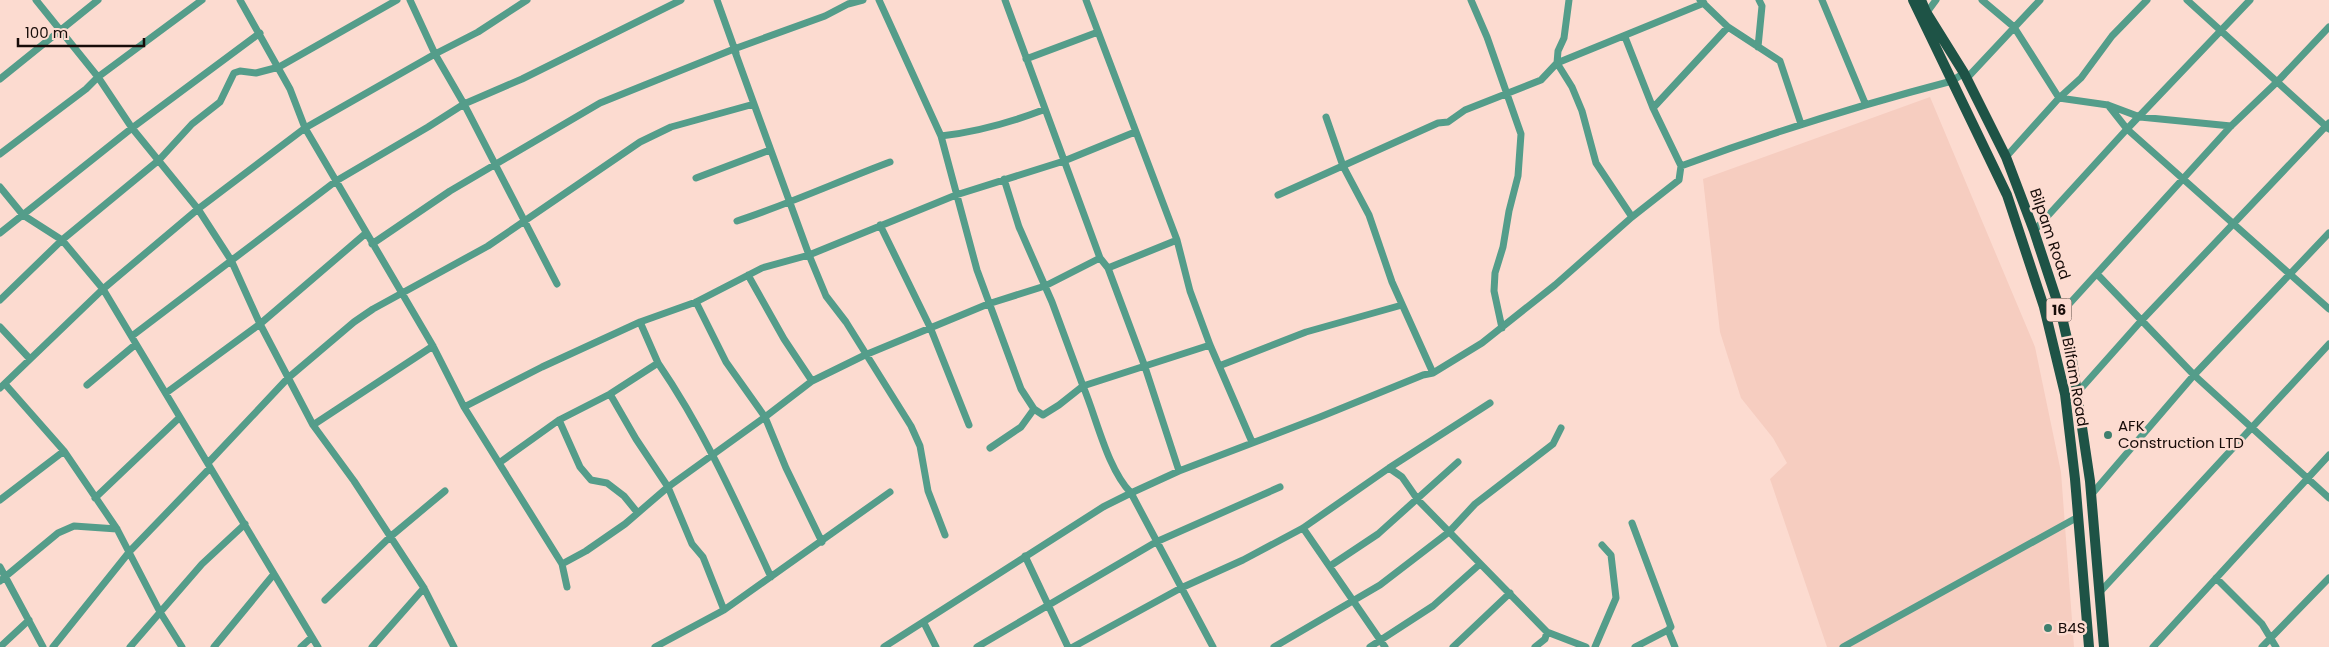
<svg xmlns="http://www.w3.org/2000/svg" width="2329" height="647" font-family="Poppins,sans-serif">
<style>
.built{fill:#f6cdc0}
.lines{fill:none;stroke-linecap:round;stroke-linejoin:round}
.minor{stroke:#549d8a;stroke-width:7}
.primary{stroke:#1e5346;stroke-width:10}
.poi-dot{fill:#3e7f6e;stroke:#fcdbd0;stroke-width:2}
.labels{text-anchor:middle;stroke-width:5;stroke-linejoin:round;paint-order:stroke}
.shield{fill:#fcdbd0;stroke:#5c4a45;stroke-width:1}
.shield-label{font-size:14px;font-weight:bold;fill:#170c09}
.street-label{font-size:15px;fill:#170c09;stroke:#fcdbd0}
.poi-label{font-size:15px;fill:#170c09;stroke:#fcdbd0;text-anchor:start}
</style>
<rect width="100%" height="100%" fill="#fcdbd0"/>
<path class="built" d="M1930,97L2035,347L2061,472L2074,647H1827L1770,479L1787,463L1773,438L1741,398L1720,332L1703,179Z"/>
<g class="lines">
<path class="minor" d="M36,0L98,77L132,128L198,209L231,260L260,324L313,425L354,481L424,588L454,647
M240,0L290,89L305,128L433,346L464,407L562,564L567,587
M410,0L435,54L464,104L557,284
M717,0L736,53
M879,0L941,136L977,270L1021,389L1034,409L1043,415L1059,405L1083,386C1097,419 1107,468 1131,493L1213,647
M1005,0L1100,258L1108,268L1145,367L1179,471
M1086,0L1177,240L1190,291L1210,345L1252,442
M1471,0L1487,37L1521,134L1518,176L1509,211L1503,247L1495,273L1494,291L1502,328
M1700,0L1728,27L1780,61L1801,124
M1822,0L1865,103
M1982,0L2014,27L2059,98L2108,105L2140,117L2231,126
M2187,0L2329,129
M1925,15L1936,0
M1758,47L1762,6L1759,0
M734,49L809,255L826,296L846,322L911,426L920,446L928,491L945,535
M1026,59L1098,32
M1967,78L2040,0
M0,79L98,0
M2108,105L2127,129L2329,309
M1653,108L1728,27
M1326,117L1343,166L1369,215L1392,282L1433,373
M941,136C976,132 1009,123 1043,110
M0,154L86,89L98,77L202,0
M2006,157L2059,98L2081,78L2112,36L2147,0
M1681,166C1770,133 1860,105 1952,81L1964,73
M696,178L770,150
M1004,179L1019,227L1052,302L1083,386L1210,345
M0,187L23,215L62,240L103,289L318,647
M1278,195L1438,123L1448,122L1465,110L1541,80L1557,63L1558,51L1564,38L1569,0
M1632,217L1596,163L1582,111L1572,87L1557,63L1704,3
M737,221C789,204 839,181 890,162
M880,225L930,327L969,425
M2034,231L2127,129L2250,0
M0,233L132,128L260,33
M372,244L450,191L600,103L734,49L825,16L848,4L863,0
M1108,268L1177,240
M2097,274L2194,375L2329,498
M748,275L784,339L812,381
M0,300L62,240L159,160L192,124L220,102L234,73L240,71L256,73L279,67L397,0
M2061,313L2231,126L2277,82L2329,27
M0,327L30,359
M132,336L336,181L428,127L464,104L522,79L681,0
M658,363C704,430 737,504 771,577
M1219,366L1306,332L1402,305
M5,384L64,451L117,529L160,612L182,647
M87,385L136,344
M0,388L103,289L198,209L305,128L435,54L478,32L527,0
M166,393L260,324L365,234
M2077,393L2141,321L2329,123
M464,407L542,367L640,322L696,302L762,268L809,255L956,195L1064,161L1135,132
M559,420L580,467L591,480L607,483L624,496L637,512
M313,425L433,346
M990,448L1021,427L1034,409
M208,463L288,378L354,322L373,309L488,246L640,142L671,127L754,104
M499,463L559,420L610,394L658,363L640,322
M1389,468L1402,477L1418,500L1547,632L1586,647
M2091,495L2194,375L2329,233
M95,498L179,418
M0,500L64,451
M1632,523L1671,627L1668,630L1675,647
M1303,528L1385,647
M822,542L786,468L765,417L812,381L865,355L988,304L1045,286L1100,258
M1025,556L1068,647
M562,564L586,551L625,524L668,487L636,439L610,394
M1330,566L1378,534L1458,462
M0,567L43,647
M2216,578L2262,624L2276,647
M0,581L58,533L74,526L117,529
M2100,592L2329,344
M325,600L390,537L445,491
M724,610L890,492
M924,623L936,647
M0,647L29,620
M53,647L130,551L210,468
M130,647L202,564L245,524
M214,647L274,574
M301,647L312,637
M372,647L424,588
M655,647L724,610L703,557L692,544L668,487L765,417L726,362L696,302
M884,647L1103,507L1131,493L1179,471L1320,417L1423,375L1433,373L1482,343L1555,285L1632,217L1679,180L1681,166L1653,108L1625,37
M977,647L1156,542L1280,487
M1073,647L1181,588L1243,560L1303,528L1389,468L1490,403
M1274,647L1380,585L1449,532L1475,504L1553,444L1561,428
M1370,647L1433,606L1480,564
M1453,647L1510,593
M1535,647L1545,639L1547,632
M1595,647L1616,598L1611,555L1602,545
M1635,647L1668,630
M1843,647L2078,517
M2153,647L2329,455
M2262,647L2329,578"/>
<path class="primary" d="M1913,0L2007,195L2044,307L2065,394L2075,479L2089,647
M1921,0L1926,12L1964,73L2006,157L2034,231L2061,313L2072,360L2090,481L2104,647"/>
</g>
<g class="poi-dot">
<circle cx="2108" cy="435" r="5"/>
<circle cx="2048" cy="628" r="5"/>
</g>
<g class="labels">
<rect class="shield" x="2046.5" y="298.5" width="25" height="23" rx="4"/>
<g class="shield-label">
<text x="2059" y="315">16</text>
</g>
<g class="street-label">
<text transform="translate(2050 234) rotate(71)" y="5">Bilpam Road</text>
<text transform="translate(2075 382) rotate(80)" y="5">Bilfam Road</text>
</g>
<g class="poi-label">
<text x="2118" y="431">AFK<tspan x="2118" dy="17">Construction LTD</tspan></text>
<text x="2058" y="633">B4S</text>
</g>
</g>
<path d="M18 38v8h126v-8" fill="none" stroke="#170c09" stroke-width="2.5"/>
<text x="25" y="38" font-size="15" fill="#170c09" stroke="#fcdbd0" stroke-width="4" paint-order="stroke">100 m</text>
</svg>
